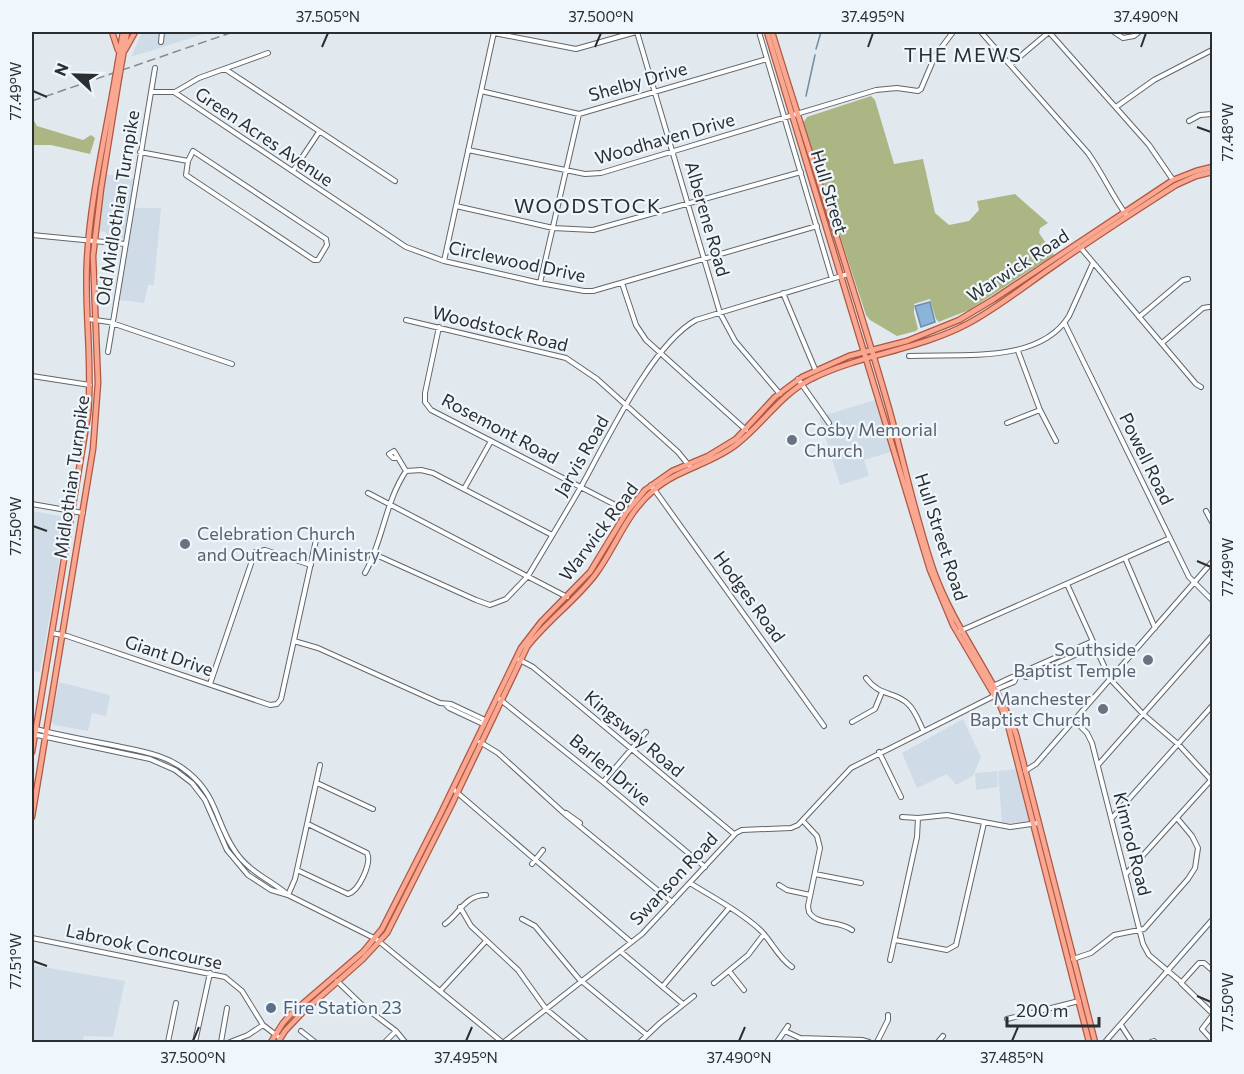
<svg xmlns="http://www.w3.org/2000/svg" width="1244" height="1074" font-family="Commissioner,sans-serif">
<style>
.built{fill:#cfdce7}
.forest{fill:#acb684}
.water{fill:#8bb5d8;stroke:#6e8da6;stroke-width:1.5}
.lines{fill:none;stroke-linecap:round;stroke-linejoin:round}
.stream{stroke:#6e8da6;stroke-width:1.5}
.minor-casing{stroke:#60676c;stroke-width:6}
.major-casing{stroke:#b05741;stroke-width:7}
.minor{stroke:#fff;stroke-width:4}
.major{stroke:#faa792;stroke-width:4.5}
.rail{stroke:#858b8f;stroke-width:1.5;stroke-dasharray:9 4.5;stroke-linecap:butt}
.major-bridge-casing{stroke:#b05741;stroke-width:7;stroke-linecap:butt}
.major-bridge{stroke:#faa792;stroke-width:4.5}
.ticks{fill:none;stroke:#2c2f31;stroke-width:2}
.worship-dot{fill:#6b7280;stroke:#eff7fd;stroke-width:2}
.service-dot{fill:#5c6f8a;stroke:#eff7fd;stroke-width:2}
.labels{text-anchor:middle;stroke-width:4.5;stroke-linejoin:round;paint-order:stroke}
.street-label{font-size:18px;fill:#2c2f31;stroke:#eff7fd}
.worship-label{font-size:18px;fill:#5b616d;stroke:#eff7fd;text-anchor:start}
.service-label{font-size:18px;fill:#4e5e75;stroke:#eff7fd;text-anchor:start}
.neighbourhood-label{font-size:20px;letter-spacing:1.5px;fill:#2c2f31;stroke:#eff7fd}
.neatline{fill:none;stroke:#2c2f31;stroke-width:2}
.ticks-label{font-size:15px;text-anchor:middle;fill:#2c2f31}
</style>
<rect width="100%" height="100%" fill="#e1e9ef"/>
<path class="built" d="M142,32H210L131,57Z
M104,174L134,179L124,239L107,237L106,232L98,231Z
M134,208H161L154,285H148L144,303L119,300Z
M875,400L891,452L864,460L869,476L840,485L819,417Z
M32,511L67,517L40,672L32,671Z
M59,682L110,695L106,716L92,713L88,731L54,725L51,721Z
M963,719L981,757L973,776L956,785L947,774L917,788L902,753Z
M1017,769L1029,821L1002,824L998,771Z
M997,771L998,787L976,790L975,773Z
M32,965L125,981L113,1037L84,1036L82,1042H32Z"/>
<path class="forest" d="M871,96L875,100L894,164L923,159L935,213L949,225L969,221L979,210L977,201L1015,194L1048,223L1040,228L1039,233L1054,255L969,310L941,321L939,322L936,319L930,299L914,304V313L918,329L916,331L897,336L870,320L866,315L803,123L807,117Z
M32,106L33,119L37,126L83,140L91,135L95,138L90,154L51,145H32Z"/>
<path class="water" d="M930,302L935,322L921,327L915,306Z"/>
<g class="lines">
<path class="stream" d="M816,49L821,32
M806,96L815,55"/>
<g class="minor-casing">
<path id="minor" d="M637,32L720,313L735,341L780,394
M759,32L832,279
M981,32L1088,153C1103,174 1112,196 1127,216
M1049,32L1149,145L1173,180
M1114,32L1123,38L1134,36L1139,32
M494,33L576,49L636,32
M161,42L162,32
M1011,64L1049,32
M225,69L395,181
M481,91L579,114L767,59
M151,92H174L406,247L444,261L540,283L584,291H593L817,226
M175,92L199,78L268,53
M1116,107L1154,80L1212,50
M1189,121L1200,115L1212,114
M468,150L585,174L601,173L876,90L897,88L918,91L921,89L935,56L953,32
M193,151L326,239L327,245L318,260H314L186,175L188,161Z
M140,152L188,161
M293,171L319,132
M456,206L553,228L593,230L801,172
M32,235L125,244
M1080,247L1196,384L1201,387
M444,261L494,32
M540,283L579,114
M622,283L636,325L646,340L746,430
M783,293L815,369
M1139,317L1183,280L1188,279
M88,319L109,322L232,364
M406,320L566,358L597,379L678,452L691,468
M1065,324L1189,577L1212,600
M439,327L425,393V402L431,410L627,511
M1162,343L1203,308L1209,307
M1018,351L1040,410L1056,441
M108,352L155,68
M909,356C959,353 1039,365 1069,316L1093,263
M32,376L90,385
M798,379L829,423
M1007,423L1040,410
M398,458H393L389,454L394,451L406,471
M406,471L421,470L433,473L552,535
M651,485L824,726
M464,489L491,441
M368,493L567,597
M32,504L83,513
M1206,511L1212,522
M374,554L476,600L490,605L506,599L528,576C546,546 564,516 582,485C607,440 652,344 696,320L848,274
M1125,558L1155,628
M365,573C383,541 385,502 406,471
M1067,584L1110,679L1143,714L1179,745L1212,781
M960,631L1170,538
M52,633L67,636L270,705L277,704L281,699L316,540
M294,641L318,648L440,703L451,704L483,719L485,722
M518,659L533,667L734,834
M1022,675L1026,677L1095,646
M1022,675L1025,671L1093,641
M866,678C880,697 895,691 908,704C915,710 919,722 923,730
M210,684L255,552L265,550L311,565
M993,686L1012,677L1016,678
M995,690L1014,682L1016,678
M497,697L603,782L705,867
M446,705L449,708L481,723L485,722
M1074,720L1087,733L1092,743L1143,944L1149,955L1168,971
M852,722L875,709L882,692
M32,728C58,735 85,740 112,745C140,751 167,754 189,773C218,797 216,824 235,851C249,872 269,879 287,894
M32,734L150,759L175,770L192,783L205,800L227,850L248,875L271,890L288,895L376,939L502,1042
M480,742L498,753L566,815L672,902
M879,752L901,797
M1098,765L1212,636
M1025,771L1036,764L1212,562
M604,781L646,732
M317,783L373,809
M453,789L631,942
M566,813L580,823
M902,817L918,818L947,815L1010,827L1038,823
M1112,818L1212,706
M803,821L817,836L820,848L808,906L809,912C818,926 839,920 852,930
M532,864L543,850
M297,870L348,894C359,891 372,863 367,853L308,824
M815,874L861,883
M1126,874L1211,780
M690,883C712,897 738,910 758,928C771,939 777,957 792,967
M779,885L787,890L810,895
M288,895L295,879L320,765
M460,907L471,926L518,970L546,1009L586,1042
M522,919L535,926L579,979L647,1035
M445,924C460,913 465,895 486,895
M32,938L225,977L242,991L263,1025
M895,940L947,950L956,945L984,823
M620,951L683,1004
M1073,959L1091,953L1114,935L1144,929L1188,879L1195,868L1198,848L1192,836L1177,818
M890,960L917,837L918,818
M1212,970L1204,963H1199L1181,983L1212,1013
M729,971L744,990
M1168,971L1181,982
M337,981L363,1006L396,1031L405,1042
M714,983L748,955L764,934
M663,986L729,908
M441,990L486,941
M1212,1016L1202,1029L1212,1040
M1007,1019L1079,1001
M1121,1025L1132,1042
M301,1031L315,1042
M785,1031L800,1038L862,1040L869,1042
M168,1042L176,1003
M195,1042L210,973
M221,1042L227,1008
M230,1042L248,1035L263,1025L280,1038
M385,1042L396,1031
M504,1042L642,934L736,833L742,830L791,828L798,825L851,768L996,695
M640,1042L660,1023L694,996
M777,1042L788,1026
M877,1042L888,1020V1015
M938,1042L943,1036
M1105,1042L1212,920
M1151,1042L1154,1041L1155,1042"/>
</g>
<g class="major-casing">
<path id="major" d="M112,32L118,50
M767,32L930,570L953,625L1000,705L1008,725L1089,1042
M772,32C810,156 852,280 888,405C904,461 915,517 934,572C955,630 995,677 1016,734L1095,1042
M125,50L135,32
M122,61L127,32
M118,62L123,32
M32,752L88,415C93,363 84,312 87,260C90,200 105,138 115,79
M32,817L93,449L98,383L93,256L101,189L119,78
M271,1042L283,1023L292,1013L363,952L382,929L440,815L521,648L541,622L590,572L626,513L645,490L672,471L708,456L736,439L775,397L802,377L849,356L907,341L959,320L994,299L1173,180L1196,171L1212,167
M278,1042L285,1031L302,1013L363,959L387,933L452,804L527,647C547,621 575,601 595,575C616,547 626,513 654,490C678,469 712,464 737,444C764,423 779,396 811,379C861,354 919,350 969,323C999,307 1027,284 1055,265C1095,237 1135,211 1176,185L1196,176L1212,172"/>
</g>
<use href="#minor" class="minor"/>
<use href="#major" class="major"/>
<path class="rail" d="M32,101L233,32"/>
<g class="major-bridge-casing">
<path id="major-bridge" d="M119,78L122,61
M115,79L118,62"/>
</g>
<use href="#major-bridge" class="major-bridge"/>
</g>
<path class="ticks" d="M322,47L328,33M595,47L601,33M868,47L873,33M1141,47L1146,33M33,91L47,97M1197,127L1211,132M33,526L47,531M1197,561L1211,567M33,961L47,966M1197,996L1211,1002M193,1041L199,1027M466,1041L472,1027M739,1041L745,1027M1012,1041L1018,1027"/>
<g class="worship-dot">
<circle cx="792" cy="440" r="6"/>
<circle cx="185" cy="544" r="6"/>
<circle cx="1148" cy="660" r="6"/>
<circle cx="1103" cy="709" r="6"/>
</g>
<circle class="service-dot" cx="271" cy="1008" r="6"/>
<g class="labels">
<g class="street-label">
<text transform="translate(638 82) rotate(-16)" y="6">Shelby Drive</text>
<text transform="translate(264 137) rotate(34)" y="6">Green Acres Avenue</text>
<text transform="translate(665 139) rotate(-16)" y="6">Woodhaven Drive</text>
<text transform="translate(829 192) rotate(73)" y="6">Hull Street</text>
<text transform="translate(118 208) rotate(-81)" y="6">Old Midlothian Turnpike</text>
<text transform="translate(707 219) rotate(74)" y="6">Alberene Road</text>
<text transform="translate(517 262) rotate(12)" y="6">Circlewood Drive</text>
<text transform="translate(1018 266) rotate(-33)" y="6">Warwick Road</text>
<text transform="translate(500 329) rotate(14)" y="6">Woodstock Road</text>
<text transform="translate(500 429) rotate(28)" y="6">Rosemont Road</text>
<text transform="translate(582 456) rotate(-60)" y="6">Jarvis Road</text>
<text transform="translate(1146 459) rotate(64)" y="6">Powell Road</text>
<text transform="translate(72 477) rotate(-82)" y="6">Midlothian Turnpike</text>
<text transform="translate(599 532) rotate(-53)" y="6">Warwick Road</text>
<text transform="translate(941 537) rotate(72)" y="6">Hull Street Road</text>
<text transform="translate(749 597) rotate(54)" y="6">Hodges Road</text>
<text transform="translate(169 656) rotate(19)" y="6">Giant Drive</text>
<text transform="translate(634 734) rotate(40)" y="6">Kingsway Road</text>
<text transform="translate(610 770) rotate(40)" y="6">Barlen Drive</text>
<text transform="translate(1132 844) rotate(76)" y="6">Kimrod Road</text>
<text transform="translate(674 879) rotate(-47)" y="6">Swanson Road</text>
<text transform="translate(144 947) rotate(12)" y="6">Labrook Concourse</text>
</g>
<g class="worship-label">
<text x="804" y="436">Cosby Memorial<tspan x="804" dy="21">Church</tspan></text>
<text x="197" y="540">Celebration Church<tspan x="197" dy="21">and Outreach Ministry</tspan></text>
<text x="1136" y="656" text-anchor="end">Southside<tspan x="1136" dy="21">Baptist Temple</tspan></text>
<text x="1091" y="705" text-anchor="end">Manchester<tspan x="1091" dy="21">Baptist Church</tspan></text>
</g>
<g class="service-label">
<text x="283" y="1014">Fire Station 23</text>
</g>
<g class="neighbourhood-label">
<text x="963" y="62">THE MEWS</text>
<text x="588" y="213">WOODSTOCK</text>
</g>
</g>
<rect width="1244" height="1074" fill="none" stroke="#eff7fd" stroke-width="66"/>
<g transform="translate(75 75) rotate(292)" stroke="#eff7fd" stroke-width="4.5" paint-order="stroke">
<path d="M0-4.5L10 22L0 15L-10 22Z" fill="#2c2f31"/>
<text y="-9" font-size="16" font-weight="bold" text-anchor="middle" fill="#2c2f31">N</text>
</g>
<path d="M1007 1017v9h92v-9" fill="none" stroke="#2c2f31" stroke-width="3"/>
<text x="1016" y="1017" font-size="18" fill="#2c2f31" stroke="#eff7fd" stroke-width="4.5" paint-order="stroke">200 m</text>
<rect x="33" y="33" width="1178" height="1008" class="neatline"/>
<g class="ticks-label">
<text x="328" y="22">37.505°N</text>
<text x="601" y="22">37.500°N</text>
<text x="873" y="22">37.495°N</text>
<text x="1146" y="22">37.490°N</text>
<text transform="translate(16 91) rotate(-90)" y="5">77.49°W</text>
<text transform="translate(1228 132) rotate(-90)" y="5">77.48°W</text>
<text transform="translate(16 526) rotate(-90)" y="5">77.50°W</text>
<text transform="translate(1228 567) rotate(-90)" y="5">77.49°W</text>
<text transform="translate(16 961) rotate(-90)" y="5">77.51°W</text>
<text transform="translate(1228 1002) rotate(-90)" y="5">77.50°W</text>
<text x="193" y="1063">37.500°N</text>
<text x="466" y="1063">37.495°N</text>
<text x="739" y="1063">37.490°N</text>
<text x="1012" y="1063">37.485°N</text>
</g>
</svg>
